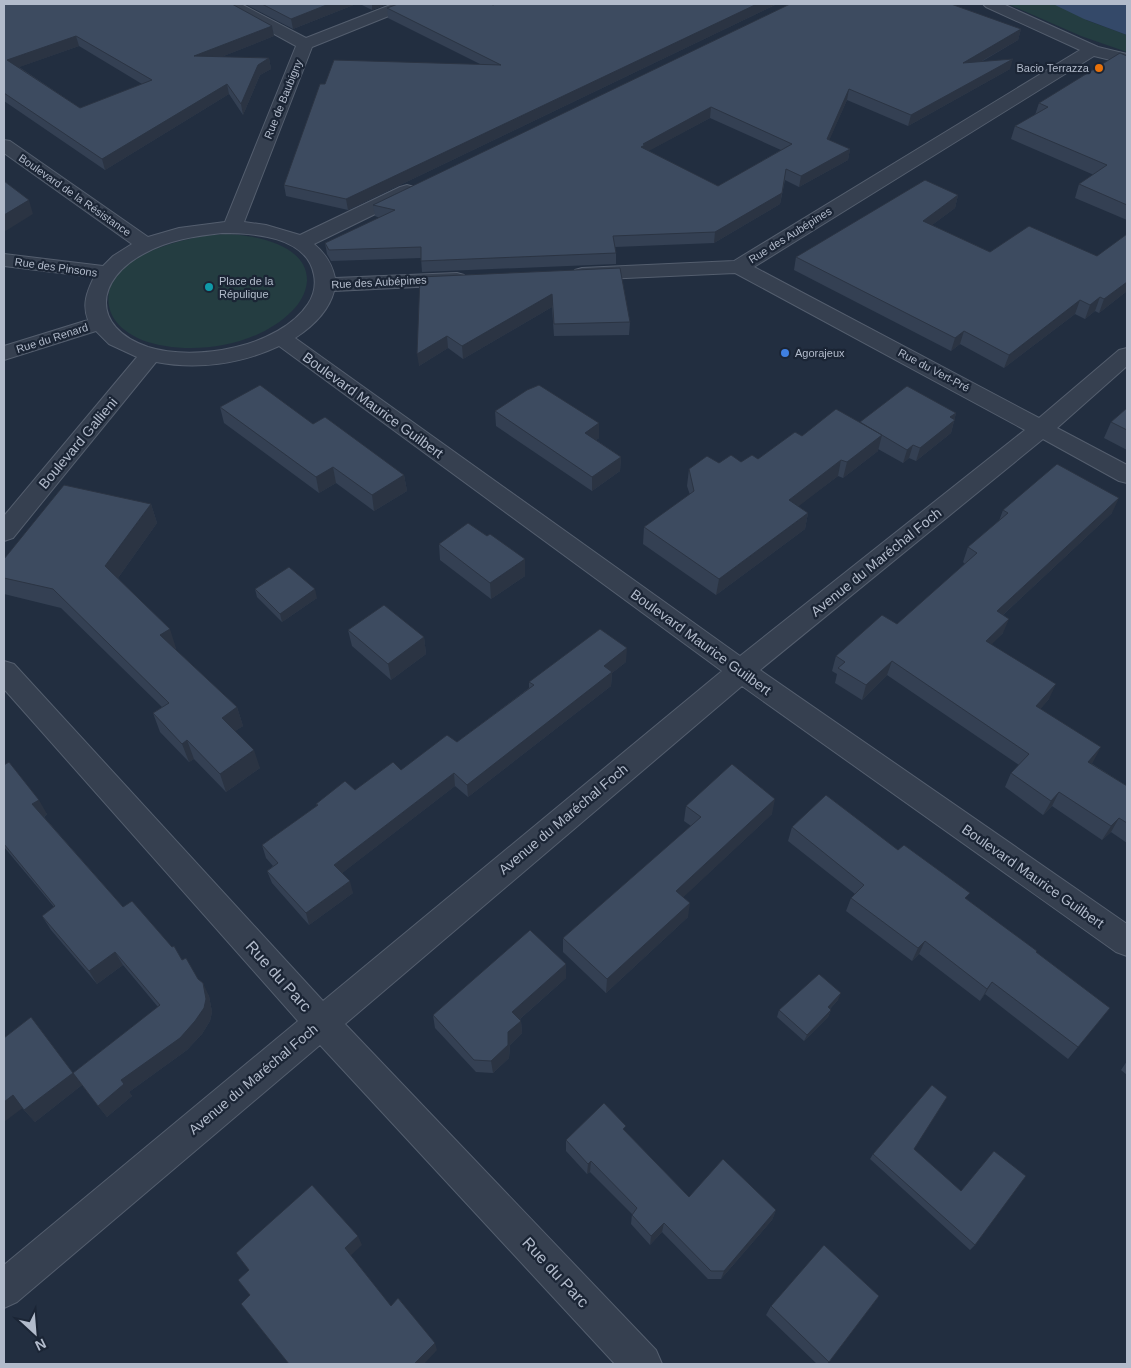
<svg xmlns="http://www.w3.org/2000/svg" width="1131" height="1368" font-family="Helvetica,sans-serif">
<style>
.green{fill:#243d41}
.water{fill:#344969}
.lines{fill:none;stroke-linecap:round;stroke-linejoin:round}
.street-casing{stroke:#545e6e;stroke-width:2}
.street{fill:#364050;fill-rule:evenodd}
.wall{fill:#344053;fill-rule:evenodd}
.shaded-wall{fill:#2b3443}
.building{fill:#3d4b60;stroke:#2b3443;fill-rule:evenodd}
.food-dot{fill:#e8710a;stroke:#1b2535;stroke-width:2}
.culture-dot{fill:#0f9aa8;stroke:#1b2535;stroke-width:2}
.shop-dot{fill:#3f7fe0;stroke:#1b2535;stroke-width:2}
.labels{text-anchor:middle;stroke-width:4.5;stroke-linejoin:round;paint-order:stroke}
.far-poi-label{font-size:11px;fill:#b2bbcb;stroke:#1b2535;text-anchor:start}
.far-street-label{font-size:11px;fill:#b2bbcb;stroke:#1b2535}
.street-label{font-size:14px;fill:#b2bbcb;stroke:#1b2535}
.near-street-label{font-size:16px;fill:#b2bbcb;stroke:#1b2535}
</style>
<rect width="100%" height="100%" fill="#222e40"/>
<path class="green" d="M1008,4H1086V20L1127,35V52L1081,36Z
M226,234C253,235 308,244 307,281C306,293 300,303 292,311C257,347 188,357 142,340C128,334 112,323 109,306C100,255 190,235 226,234Z"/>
<path class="water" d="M1053,4H1127V35L1084,19Z"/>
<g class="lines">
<g class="street-casing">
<path id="street" d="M222,4H241L306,38L393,4H414L411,7L312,47L244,222L266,225L300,235L400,187L407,185L414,187L416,191L414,195L314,244C326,254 332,264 335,278L457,273L464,275L467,279L464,283L457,285L334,291C329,311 312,327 295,338L740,656L1025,430L735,273L582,280L575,278L572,274L575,270L582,268L734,261L1080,50L986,7L983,4H1003L1098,47L1127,54V64L1094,56L754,267L1039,418L1119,350L1127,348V366L1057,428L1127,465V483L1119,481L1043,439L760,670L1127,924V956L1116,952L742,686L345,1024L656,1350L662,1364H615L320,1045L17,1302L4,1308V1265L298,1021L4,689V661L14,664L323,1001L722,671L279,346C241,364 197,370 156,362L13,538L4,541V516L137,357L109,344L96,331L4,360V346L88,320C82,304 87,292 94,277L4,266V254L103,266L113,256L132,244L4,153V140L10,141L148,237L179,228L225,222L296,46L225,7ZM222,233C253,233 307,236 314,275C316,285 314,295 308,304C279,347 196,362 148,347C90,327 95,279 145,253C169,240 195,236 222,233Z"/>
</g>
<use href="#street" class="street"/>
</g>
<path class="wall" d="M4,4L272,26L274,36L221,57L269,58L271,69L260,75L243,115L229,94L105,170L4,101ZM79,46L142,84L80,108L19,67Z
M245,4H356L293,29Z
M360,4H388L372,10Z
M496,4H777L348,210L286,196L284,185L325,84L480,64L388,18L387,8L493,5Z
M790,4L1021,29L1018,40L981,62L1010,69L908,126L847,100L829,140L850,149L848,160L799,187L785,180L780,204L714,243L615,247L616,253V264L422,272L421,258L331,261L327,254L325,243L380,218L375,216L373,205ZM710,118L781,150L718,186L648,151Z
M1127,56V220L1075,198L1079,184L1094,175L1011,139L1015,126L1035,115L1039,103Z
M958,195L955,208L932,225L990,252L1127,291L1099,313L1095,311L1085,319L1075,314L1004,368L960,344L951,351L794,270L796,257Z
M420,277L630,322L629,335L554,336L552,307L463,359L448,348L419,366Z
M220,407L313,424L404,475L407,491L374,511L336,483L319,493L224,423Z
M1127,408V450L1104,438L1111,422Z
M495,411L599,438L596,440L621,457L620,471L592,491L496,426Z
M956,413L951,433L916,461L909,458L903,463L878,449V451L843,478L838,476L798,506L808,513L805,529L716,595L643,544L644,527L690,495L687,486L689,469L719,463L741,462L758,459L802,436L860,422Z
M151,504L157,523L118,578L176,648L175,649L237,707L243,726L235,731L260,768L226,792L194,759L189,762L160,732L153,713L162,707L61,608L4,594V559Z
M1003,510L1112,513L1003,615V633L991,644L1049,699L1040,709L1093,762L1091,763L1127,786V843L1111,832L1102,840L1052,806L1043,815L1005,787L1011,773L1019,765L887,675L862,700L835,683L837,674L832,671L836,656L897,624L965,564L963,562L968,547L999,521Z
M487,536L525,576L491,599L440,560L439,544Z
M255,589L317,598L282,622L257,597Z
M348,630L424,637L426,654L391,680L352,646Z
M626,662L612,673L611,686L468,797L455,786L342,873L353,893L309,925L272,883L267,871L273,866L266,858L262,845L317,806L316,804L355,790L401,770L457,742L529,688V682Z
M4,765L47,814L44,817L123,907L182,960L198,979L209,996L212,1012L210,1021L202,1034L187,1050L129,1092L132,1096L107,1117L82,1085L35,1122L24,1110L4,1038L73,1073L158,1007L123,965L97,984L51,930L42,916L54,907L4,847Z
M686,806L772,814L683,897L688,917L606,993L563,952V938L691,826L684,821Z
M792,827L898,850L966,899L1036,952L1100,1020L1068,1059L985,994L980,1001L919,954L912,961L846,911L851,898L855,894L788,841Z
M566,964V978L520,1019L521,1021L522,1033L510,1045L509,1058L493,1073L476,1072L435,1028L433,1015Z
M838,1000L830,1009L831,1010L828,1017L804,1041L777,1017L779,1010Z
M1127,1061V1075L1121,1070Z
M626,1132L689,1197L776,1210L772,1220L721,1279H708L662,1232L650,1245L631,1224L632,1214L590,1172L587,1174L566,1151V1140Z
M914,1149L975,1245L970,1250L870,1159L873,1154Z
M879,1296L827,1364H817L766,1315L771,1306Z"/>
<path class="shaded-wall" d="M329,4H356L293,29L291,19Z
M372,4H388L372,10Z
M757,4H777L348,210L346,199Z
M272,26L274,36L196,67L194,56Z
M1021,29L1018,40L961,73L963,63Z
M76,36L79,46L11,70L7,60Z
M269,58L271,69L260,75L243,115L241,104L258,65Z
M1013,59L1010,69L908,126L911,115Z
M227,84L229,94L105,170L102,159Z
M849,89L847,100L825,150L827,139Z
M711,107L710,118L645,153L641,147L643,144Z
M850,149L848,160L799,187L801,176Z
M786,169L780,204L714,243L715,232Z
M958,195L955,208L920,234L923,221Z
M29,200L33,214L4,232V215Z
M1127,282V291L1099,313L1104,299Z
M552,294V307L463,359L462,346Z
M1100,297L1095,311L1085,319L1090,305Z
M1080,300L1075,314L1004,368L1009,355Z
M964,331L960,344L951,351L955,338Z
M447,336L448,348L419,366L417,354Z
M956,413L951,433L916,461L920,448L950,417Z
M599,423V438L584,448L585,433Z
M882,435L878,451L843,478L847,462Z
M913,445L909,458L903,463L907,450Z
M621,457L620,471L592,491V477Z
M841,460L838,476L786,516L789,500Z
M333,467L336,483L319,493L316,477Z
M404,475L407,491L374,511L372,495Z
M1119,498L1112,513L991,626L997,611Z
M151,504L157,523L113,585L105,566Z
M808,513L805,529L716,595L719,579Z
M525,559V576L491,599L490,583Z
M315,589L317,598L282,622L280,614Z
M1009,619L1003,633L980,656L986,641Z
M170,629L176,648L167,654L160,635Z
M424,637L426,654L391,680L388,664Z
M627,648L626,662L612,673L611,686L468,797L467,785L604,666Z
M892,661L887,675L862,700L866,685Z
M1056,684L1049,699L1030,721L1036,706Z
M237,707L243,726L228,736L222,718Z
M187,740L194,759L189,762L182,744Z
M1101,747L1093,762L1080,776L1088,762Z
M254,750L260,768L226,792L220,774Z
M454,773L455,786L337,877L334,865Z
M1059,792L1052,806L1043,815L1051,801Z
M775,799L772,814L674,906L676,891Z
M39,800L47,814L41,819L32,804Z
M1119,818L1111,832L1102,840L1111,826Z
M350,881L353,893L309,925L306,913Z
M690,903L688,917L606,993L607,979Z
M925,941L919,954L912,961L918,948Z
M115,952L123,965L97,984L89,971Z
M566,964V978L513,1025L512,1012Z
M992,982L985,994L980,1001L987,989Z
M203,983L209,996L212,1012L210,1021L202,1034L187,1050L129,1092L121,1080Z
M841,993L838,1000L825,1014L828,1007Z
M831,1010L828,1017L804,1041L807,1035Z
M521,1021L522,1033L510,1045L509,1058L493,1073L491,1061L508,1032Z
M73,1073L82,1085L35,1122L24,1110Z
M124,1084L132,1096L107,1117L98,1106Z
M13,1095L24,1107L4,1122V1102Z
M591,1161L590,1172L587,1174L588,1164Z
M776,1210L772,1220L721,1279L724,1271Z
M664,1223L662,1232L650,1245L651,1236Z
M358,1236L362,1245L349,1257L345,1248Z
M435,1343L437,1350L424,1364H414Z"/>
<path class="building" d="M4,4H232L272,26L194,56L269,58L258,65L241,104L227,84L102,159L4,93ZM76,36L152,80L80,108L7,60Z
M262,4H329L291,19Z
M398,4H491L493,5L496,4H757L346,199L284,185L320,84H325L334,60L501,65L387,8Z
M790,4H951L1021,29L963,63L1013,59L911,115L849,89L827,139L850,149L801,176L786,169L782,193L715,232L613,236L616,253L421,261V247L329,250L325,243L395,210L373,205ZM711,107L792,144L718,186L641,147L645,145L643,144Z
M1120,53L1127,56V205L1079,184L1107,165L1015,126L1048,107L1039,103Z
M925,180L958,195L923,221L990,252L1029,226L1097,256L1127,234V282L1104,299L1100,297L1090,305L1080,300L1009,355L964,331L955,338L796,257Z
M4,181L29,200L4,215Z
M620,268L630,322L554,324L552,294L462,346L447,336L417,354L420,277Z
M260,385L313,424L325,417L404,475L372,495L333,467L316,477L220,407Z
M539,385L599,423L585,433L621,457L592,477L495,411L527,390Z
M907,386L956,413L950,417L955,420L920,448L913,445L907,450L860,422Z
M1127,408V430L1111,422Z
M836,409L882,435L847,462L841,460L789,500L808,513L719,579L644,527L694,491L689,469L707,456L719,463L731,455L741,462L752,455L758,459L795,432L802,436Z
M1057,464L1119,498L997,611L1009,619L986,641L1056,684L1036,706L1101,747L1088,762L1127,786V823L1119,818L1111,826L1059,792L1051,801L1011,773L1029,754L892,661L866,685L838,668L845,662L836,656L882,615L897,624L977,553L968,547L1008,513L1003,510Z
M64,485L151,504L105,566L170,629L160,635L237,707L222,718L254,750L220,774L187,740L182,744L153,713L169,703L53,589L4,578V559Z
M468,523L487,536L490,534L525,559L490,583L439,544Z
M289,567L315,589L280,614L255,589Z
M384,605L424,637L388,664L348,630Z
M600,629L627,648L604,666L612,672L467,785L454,773L334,865L350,881L306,913L267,871L278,863L262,845L318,805L316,804L345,781L355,790L393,762L401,770L447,735L457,742L534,685L529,682Z
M9,762L39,800L32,804L123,907L132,901L172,947L174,946L182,960L186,958L198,979L203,983L206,999L204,1008L195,1021L180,1038L121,1080L124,1084L98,1106L73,1073L160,1005L115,952L89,971L42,916L55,906L4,844V765Z
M732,764L775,799L676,891L690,903L607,979L563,938L701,817L686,806Z
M826,795L898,850L904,845L970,893L965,898L1037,951L1036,952L1110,1008L1078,1047L992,982L987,989L925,941L918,948L851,898L864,885L792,827Z
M530,930L566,964L512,1012L521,1021L508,1032V1045L491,1061L474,1060L433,1015Z
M819,974L841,993L828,1007L831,1010L807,1035L779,1010Z
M31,1017L73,1073L24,1110L13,1095L4,1102V1038Z
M932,1085L947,1097L914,1149L961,1191L994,1151L1026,1176L975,1245L873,1154Z
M604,1103L626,1126L623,1129L689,1197L723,1159L776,1210L724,1271H711L664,1223L651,1236L632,1215L637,1208L591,1161L588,1164L566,1140Z
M312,1185L358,1236L345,1248L391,1306L398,1298L435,1343L414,1364H289L241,1304L250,1295L238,1280L249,1270L236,1253Z
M824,1245L879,1296L829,1362L771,1306Z"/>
<circle class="food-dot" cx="1099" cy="68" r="5"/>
<circle class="culture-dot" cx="209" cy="287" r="5"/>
<circle class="shop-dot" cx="785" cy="353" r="5"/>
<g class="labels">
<g class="far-poi-label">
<text x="1089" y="72" text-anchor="end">Bacio Terrazza</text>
<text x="219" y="285">Place de la<tspan x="219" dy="13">Répulique</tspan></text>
<text x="795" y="357">Agorajeux</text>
</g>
<g class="far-street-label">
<text transform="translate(283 99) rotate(-68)" y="4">Rue de Baubigny</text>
<text transform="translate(75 195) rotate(35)" y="4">Boulevard de la Résistance</text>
<text transform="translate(790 235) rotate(-32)" y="4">Rue des Aubépines</text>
<text transform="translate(56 267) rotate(8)" y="4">Rue des Pinsons</text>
<text transform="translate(379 282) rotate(-3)" y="4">Rue des Aubépines</text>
<text transform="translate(52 338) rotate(-18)" y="4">Rue du Renard</text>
<text transform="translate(934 370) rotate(28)" y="4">Rue du Vert-Pré</text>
</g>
<g class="street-label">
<text transform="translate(373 405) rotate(36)" y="5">Boulevard Maurice Guilbert</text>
<text transform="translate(78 443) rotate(-50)" y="5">Boulevard Gallieni</text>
<text transform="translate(876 562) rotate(-39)" y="5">Avenue du Maréchal Foch</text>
<text transform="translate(701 642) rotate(36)" y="5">Boulevard Maurice Guilbert</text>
<text transform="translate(563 819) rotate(-40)" y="5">Avenue du Maréchal Foch</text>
<text transform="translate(1033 876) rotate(35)" y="5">Boulevard Maurice Guilbert</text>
<text transform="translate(253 1079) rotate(-40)" y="5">Avenue du Maréchal Foch</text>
</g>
<g class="near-street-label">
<text transform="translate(279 976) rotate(48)" y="6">Rue du Parc</text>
<text transform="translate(556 1272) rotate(47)" y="6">Rue du Parc</text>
</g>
</g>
<rect width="1131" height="1368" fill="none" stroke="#b2bbcb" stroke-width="10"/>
<g transform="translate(35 1333) rotate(154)" stroke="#1b2535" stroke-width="4" paint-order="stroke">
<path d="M0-4L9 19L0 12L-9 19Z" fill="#b2bbcb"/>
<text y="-8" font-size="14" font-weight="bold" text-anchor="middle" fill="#b2bbcb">N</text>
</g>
</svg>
